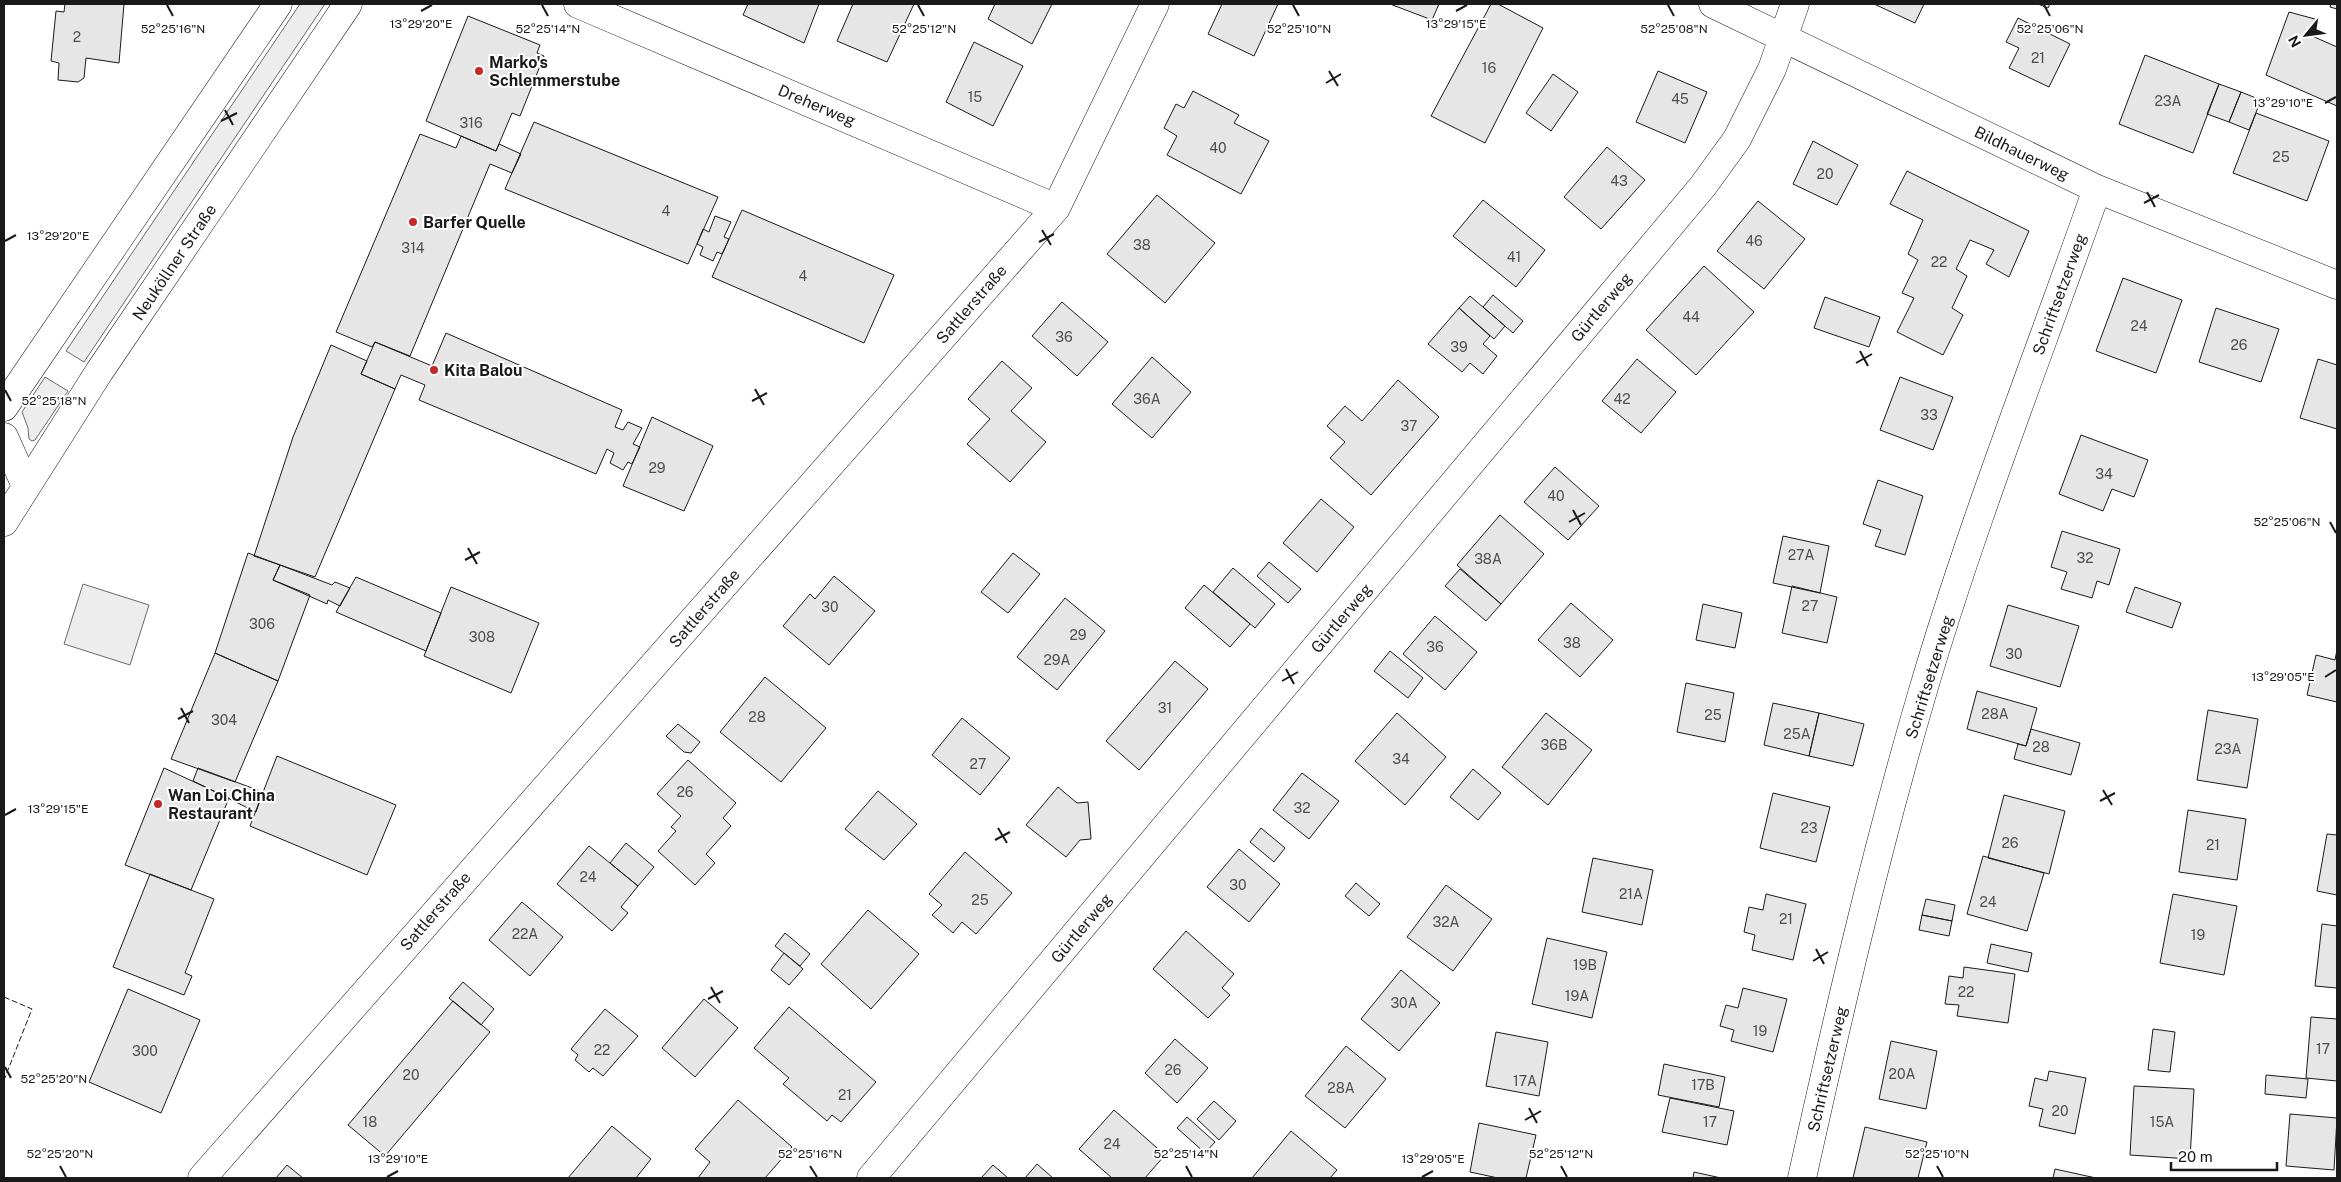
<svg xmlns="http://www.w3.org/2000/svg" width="2341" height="1182" font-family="'Public Sans',sans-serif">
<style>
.green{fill:#ededed;stroke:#6a6a6a}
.building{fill:#e6e6e6;stroke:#1a1a1a}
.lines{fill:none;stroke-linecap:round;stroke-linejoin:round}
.minor-casing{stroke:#1a1a1a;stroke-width:29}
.major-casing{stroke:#1a1a1a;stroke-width:29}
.minor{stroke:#fff;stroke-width:28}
.major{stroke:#fff;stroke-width:28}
.fence{stroke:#1a1a1a;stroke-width:1;stroke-dasharray:6 2.5;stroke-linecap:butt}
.ticks{fill:none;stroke:#1a1a1a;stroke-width:2}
.poi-dot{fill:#c62828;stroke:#fff;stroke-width:2}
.labels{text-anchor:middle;stroke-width:4;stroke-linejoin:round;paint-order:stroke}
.number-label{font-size:14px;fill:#4d4d4d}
.poi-label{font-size:16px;font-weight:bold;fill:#1a1a1a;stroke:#fff;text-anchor:start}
.street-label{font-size:16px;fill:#1a1a1a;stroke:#fff}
.ticks-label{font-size:12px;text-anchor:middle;fill:#1a1a1a;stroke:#fff;stroke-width:4;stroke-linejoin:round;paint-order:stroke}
</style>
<rect width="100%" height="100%" fill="#fff"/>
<path class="green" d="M300,4H325L84,362L66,351Z
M45,377L68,391L35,440L32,441L29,439L28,428L22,412Z
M83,584L149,605L130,665L64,644Z"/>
<path class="building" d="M65,4H124L119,63L86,58L84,78L78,82L58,80L59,63L51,61L56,11L64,12Z
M748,4H819L804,43L743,15Z
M853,4H914L887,62L837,41Z
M995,4H1052L1032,44L988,19Z
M1222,4H1278L1254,56L1208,34Z
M1390,4H1439L1432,20Z
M1491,4H1498L1543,28L1485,143L1431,116Z
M1874,4H1924L1915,23Z
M2038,4H2050L2048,8Z
M2331,4H2337V9L2330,7Z
M2289,12L2315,19L2312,36L2337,47V106L2266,75Z
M468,16L540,45L537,53L544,56L520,116L512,113L496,151L426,121Z
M2018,18L2070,44L2049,87L2009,68L2019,48L2006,42Z
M974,42L1023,66L993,126L946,102Z
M2145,55L2219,84L2193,153L2119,124Z
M1658,71L1707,92L1685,143L1636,122Z
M1553,74L1578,92L1551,131L1526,113Z
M2219,84L2241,92L2229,122L2207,114Z
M1193,91L1239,115L1234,123L1269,141L1241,194L1167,155L1177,136L1164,128L1176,104L1184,108Z
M2241,92L2261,100L2249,130L2229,122Z
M2256,113L2329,141L2307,201L2233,173Z
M534,122L718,197L688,264L505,189Z
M420,134L456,148L461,136L496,151L499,144L521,154L512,173L490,164L410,356L375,342L372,347L336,332Z
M1813,141L1858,165L1837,205L1793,184Z
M1607,147L1645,180L1601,229L1564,197Z
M1907,171L2029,231L2009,277L1986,264L1994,250L1970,240L1956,269L1967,276L1952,308L1963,315L1943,355L1897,332L1914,298L1902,293L1918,260L1908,254L1923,220L1890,204Z
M1157,195L1215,243L1165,303L1107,254Z
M1483,200L1545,250L1516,287L1453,236Z
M1758,201L1805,239L1764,289L1717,251Z
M742,210L894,275L864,343L712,277Z
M715,216L731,222L724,237L729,239L722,254L717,252L713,261L700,255L703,247L697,244L703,229L709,232Z
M1704,266L1754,312L1696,375L1646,330Z
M2123,278L2182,300L2156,373L2096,351Z
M1493,295L1523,321L1513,333L1483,307Z
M1470,296L1505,326L1494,339L1459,308Z
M1825,297L1880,317L1869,347L1814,328Z
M1062,302L1108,342L1077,376L1032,336Z
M1459,308L1490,336L1483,344L1497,356L1483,374L1470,363L1462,372L1428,344Z
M2216,308L2279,329L2261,382L2199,362Z
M446,333L622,410L615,427L623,430L628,422L642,428L633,444L640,447L632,464L628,462L623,470L610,463L614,453L607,449L596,474L419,400L425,385L401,375L395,389L361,374L375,342L432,366Z
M331,345L367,361L361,374L395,389L315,577L254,556L293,437Z
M1152,357L1191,392L1152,438L1112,404Z
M1637,359L1676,392L1641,433L1602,401Z
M2318,359L2337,365V429L2300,418Z
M1002,361L1032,388L1011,411L1046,442L1010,482L967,444L990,419L968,399Z
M1900,377L1953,397L1933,450L1880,430Z
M1398,380L1439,417L1371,495L1330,458L1345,442L1327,426L1345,406L1362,421Z
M652,417L713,446L684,511L623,486Z
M2081,435L2148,460L2134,497L2112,489L2103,511L2059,494Z
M1555,467L1599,506L1568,540L1524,502Z
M1878,480L1923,496L1905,555L1875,546L1881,530L1863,524Z
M1321,499L1354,527L1317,572L1283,543Z
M1500,515L1544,554L1501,604L1457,565Z
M2062,531L2120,549L2109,585L2097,581L2092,598L2061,589L2067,572L2051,567Z
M1783,536L1829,546L1820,593L1773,583Z
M248,553L280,565L273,580L310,595L278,681L215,653Z
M1013,553L1040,574L1008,613L981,592Z
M1269,562L1301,589L1288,603L1257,576Z
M280,565L332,585L335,582L350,588L340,606L328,600L327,604L273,580Z
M1233,568L1275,604L1255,628L1213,592Z
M1460,569L1501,604L1486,621L1445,586Z
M834,576L875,611L829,665L783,626L810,594L815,599Z
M356,577L441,613L426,651L336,612Z
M1204,585L1250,624L1230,647L1185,608Z
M1792,586L1837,597L1827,643L1782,633Z
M451,587L539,623L511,693L424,656Z
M2135,587L2181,603L2172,628L2126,612Z
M1065,598L1105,631L1057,690L1017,657Z
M1571,603L1613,640L1580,677L1538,640Z
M1703,604L1742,613L1735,648L1696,640Z
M2008,605L2079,626L2060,687L1990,666Z
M1435,616L1477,652L1445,690L1403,654Z
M2337,650V702L2307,695L2316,655L2335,660Z
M1390,651L1423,678L1408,698L1374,671Z
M215,653L278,681L235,782L171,759Z
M1175,661L1208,689L1139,770L1106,741Z
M765,677L826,728L781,782L720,732Z
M1686,683L1734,693L1725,742L1677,732Z
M1977,691L2037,708L2026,746L1967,729Z
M1773,703L1819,713L1809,756L1764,745Z
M2208,710L2258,719L2247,788L2197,780Z
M1397,713L1446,757L1405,805L1355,761Z
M1546,713L1592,750L1548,805L1502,767Z
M1819,713L1864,724L1853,766L1809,756Z
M962,718L1010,758L980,795L932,755Z
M678,724L700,742L691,753L684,752L666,736Z
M2031,729L2080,743L2071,775L2014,759L2018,744L2026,746Z
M277,756L396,805L367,875L250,826Z
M688,760L736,803L723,818L731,826L706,854L715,863L695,885L658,851L676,831L671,827L681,816L657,794Z
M164,768L229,798L191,890L125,865Z
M198,768L263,792L256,812L193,781Z
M1473,769L1501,793L1478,820L1450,797Z
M1302,773L1339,801L1309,839L1273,810Z
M1058,787L1077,803L1088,802L1091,839L1080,840L1066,857L1026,825Z
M878,791L917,824L884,860L845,829Z
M1773,793L1830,807L1816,862L1760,848Z
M2004,795L2065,811L2049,874L1988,858Z
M2188,810L2246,819L2237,880L2179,872Z
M1261,828L1285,848L1274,862L1250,842Z
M2327,834L2337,835V895L2317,891Z
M626,843L654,867L638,886L610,863Z
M589,846L638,886L621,907L628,913L612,931L557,884Z
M1239,849L1280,884L1249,922L1207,887Z
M965,852L1012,893L976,934L962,922L953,933L932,915L942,905L929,894Z
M1983,856L2044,873L2027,931L1967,914Z
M1593,858L1653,870L1642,925L1582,912Z
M150,874L214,899L185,973L192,976L184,995L113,967Z
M1356,883L1380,904L1369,916L1345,896Z
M1446,885L1492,919L1453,971L1407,937Z
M1766,894L1806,904L1793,960L1752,950L1755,935L1744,932L1749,907L1763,910Z
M2173,894L2237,906L2224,975L2160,963Z
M1926,899L1955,905L1952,921L1922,915Z
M522,902L563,937L530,976L489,940Z
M868,910L919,954L871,1009L821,964Z
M1922,915L1952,921L1949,936L1919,930Z
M2322,924L2337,926V988L2315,986Z
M1186,931L1234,974L1222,988L1230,995L1208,1018L1153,969Z
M785,933L810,954L800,966L775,946Z
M1547,938L1607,952L1592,1018L1532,1004Z
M1991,944L2032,953L2028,972L1987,963Z
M784,953L803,969L789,985L771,970Z
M1964,967L2015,974L2008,1023L1957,1016L1959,1005L1945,1004L1949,976L1963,978Z
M1401,970L1440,1003L1399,1051L1361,1019Z
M463,982L494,1009L481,1025L449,998Z
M1743,988L1787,999L1773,1052L1731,1041L1734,1030L1720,1026L1726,1005L1738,1008Z
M128,989L200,1020L161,1113L89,1082Z
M704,999L738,1028L695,1077L662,1048Z
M453,1001L490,1032L385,1156L348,1125Z
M789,1007L876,1082L841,1122L832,1115L827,1121L783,1084L789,1078L754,1048Z
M605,1009L638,1036L603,1076L593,1068L589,1072L575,1060L578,1055L571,1049Z
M2311,1017L2337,1019V1081L2306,1078Z
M2153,1029L2175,1032L2170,1072L2148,1070Z
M1496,1032L1548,1042L1539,1096L1486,1086Z
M1175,1039L1208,1068L1177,1103L1145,1073Z
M1891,1041L1937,1051L1926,1109L1879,1099Z
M1346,1046L1386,1079L1345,1128L1305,1096Z
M1664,1064L1725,1077L1719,1107L1658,1095Z
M2049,1071L2086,1078L2075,1134L2039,1126L2043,1109L2029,1106L2035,1078L2047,1081Z
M2266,1075L2308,1079L2306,1098L2265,1094Z
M2134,1086L2194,1089L2190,1159L2130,1155Z
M1670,1098L1734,1111L1727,1145L1662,1132Z
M738,1100L792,1147L765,1178H698L710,1162L695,1149Z
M1214,1101L1236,1121L1219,1140L1197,1119Z
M1114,1110L1165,1155L1145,1178H1112L1079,1149Z
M2290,1114L2337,1118L2334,1170L2286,1166Z
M1187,1117L1215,1142L1205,1153L1177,1128Z
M1479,1123L1536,1135L1526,1178H1498L1470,1172Z
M612,1126L651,1159L636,1178H568Z
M1865,1127L1927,1142L1918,1178H1853Z
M1291,1131L1337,1170L1330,1178H1252Z
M1037,1164L1053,1178H1025Z
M287,1165L303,1178H276Z
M993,1165L1008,1178H981Z
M2055,1169L2096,1178H2053Z
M1694,1172L1721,1178H1693Z"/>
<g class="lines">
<g class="minor-casing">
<path id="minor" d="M578,4L1056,208
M1713,4L2097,189L2337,285
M4,437L26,486
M202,1178L1056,208L1155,4
M871,1178L1703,186L1737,139L1772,69L1795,4
M1802,1178C1838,1016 1875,854 1922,694C1972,523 2038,357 2097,189"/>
</g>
<g class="major-casing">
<path id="major" d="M4,407L278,4
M4,522L99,372L348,4"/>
</g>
<use href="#minor" class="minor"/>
<use href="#major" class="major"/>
<path class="fence" d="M4,997L32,1009L4,1080"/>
</g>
<path class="ticks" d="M167,5L173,16M542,5L548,16M918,5L924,16M1293,5L1299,16M1668,5L1674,16M2044,5L2050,16M421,11L432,5M1456,11L1467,5M1329,71L1338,86M1326,83L1341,74M2325,103L2336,97M225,110L233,125M221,121L237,113M2147,192L2155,207M2144,203L2159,195M1042,230L1051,245M5,241L16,235M1039,242L1054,234M1860,351L1868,366M1856,363L1872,354M755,389L764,405M5,390L11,401M752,401L767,393M1573,510L1581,525M1569,522L1585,513M2330,522L2336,533M468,548L477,564M465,560L480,552M1286,669L1294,684M2325,677L2336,670M1282,681L1298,672M181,708L189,723M178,719L193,711M2103,790L2112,805M2100,801L2115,793M5,815L16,809M998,828L1007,843M995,840L1010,832M1816,949L1824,964M1813,961L1828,952M711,987L720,1003M708,999L723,991M5,1067L11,1078M1529,1108L1537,1123M1525,1120L1541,1111M60,1166L66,1177M810,1166L817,1177M1186,1166L1192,1177M1561,1166L1567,1177M1937,1166L1943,1177M387,1177L398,1171M1422,1177L1433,1171"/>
<g class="poi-dot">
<circle cx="479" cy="71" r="5"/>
<circle cx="413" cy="222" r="5"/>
<circle cx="434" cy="370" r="5"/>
<circle cx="158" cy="804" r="5"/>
</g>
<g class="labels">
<g class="number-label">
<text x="77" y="42">2</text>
<text x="2038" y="63">21</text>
<text x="1489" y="73">16</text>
<text x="975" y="102">15</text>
<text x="1680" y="104">45</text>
<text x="2168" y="106">23A</text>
<text x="471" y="128">316</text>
<text x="1218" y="153">40</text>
<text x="2281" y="162">25</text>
<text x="1825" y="179">20</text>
<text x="1619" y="186">43</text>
<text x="666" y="216">4</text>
<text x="1754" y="246">46</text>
<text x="1142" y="250">38</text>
<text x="413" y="253">314</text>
<text x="1514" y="262">41</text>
<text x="1939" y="267">22</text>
<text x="803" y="281">4</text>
<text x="1691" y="322">44</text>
<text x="2139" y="331">24</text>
<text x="1064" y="342">36</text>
<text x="2239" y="350">26</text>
<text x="1459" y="352">39</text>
<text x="1147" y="404">36A</text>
<text x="1622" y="404">42</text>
<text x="1929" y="420">33</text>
<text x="1409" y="431">37</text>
<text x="657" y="473">29</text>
<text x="2104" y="479">34</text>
<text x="1556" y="501">40</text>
<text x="1801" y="560">27A</text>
<text x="2085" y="563">32</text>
<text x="1488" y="564">38A</text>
<text x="1810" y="611">27</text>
<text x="830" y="612">30</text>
<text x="262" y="629">306</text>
<text x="1078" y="640">29</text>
<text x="482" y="642">308</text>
<text x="1572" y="648">38</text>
<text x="1435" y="652">36</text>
<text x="2014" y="659">30</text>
<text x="1057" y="665">29A</text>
<text x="1165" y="713">31</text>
<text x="1995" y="719">28A</text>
<text x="1713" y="720">25</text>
<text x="757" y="722">28</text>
<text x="224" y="725">304</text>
<text x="1797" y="739">25A</text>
<text x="1554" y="750">36B</text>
<text x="2041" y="752">28</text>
<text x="2228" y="754">23A</text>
<text x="1401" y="764">34</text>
<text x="978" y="769">27</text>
<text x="685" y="797">26</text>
<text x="1302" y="813">32</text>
<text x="1809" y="833">23</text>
<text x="2010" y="848">26</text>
<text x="2213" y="850">21</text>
<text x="588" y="882">24</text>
<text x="1238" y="890">30</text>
<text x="1631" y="899">21A</text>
<text x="980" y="905">25</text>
<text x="1988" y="907">24</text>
<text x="1786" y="924">21</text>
<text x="1446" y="927">32A</text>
<text x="525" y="939">22A</text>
<text x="2198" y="940">19</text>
<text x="1585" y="970">19B</text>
<text x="1966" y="997">22</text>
<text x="1577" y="1001">19A</text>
<text x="1404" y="1008">30A</text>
<text x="1760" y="1036">19</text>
<text x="2323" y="1054">17</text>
<text x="602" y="1055">22</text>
<text x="145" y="1056">300</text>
<text x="1173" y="1075">26</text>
<text x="1902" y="1079">20A</text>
<text x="411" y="1080">20</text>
<text x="1525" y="1086">17A</text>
<text x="1703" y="1090">17B</text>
<text x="1341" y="1093">28A</text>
<text x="845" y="1100">21</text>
<text x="2060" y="1116">20</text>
<text x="370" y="1127">18</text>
<text x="1710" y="1127">17</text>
<text x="2162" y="1127">15A</text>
<text x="1112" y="1149">24</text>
</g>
<g class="poi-label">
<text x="489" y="68">Marko's<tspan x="489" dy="18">Schlemmerstube</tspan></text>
<text x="423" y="228">Barfer Quelle</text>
<text x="444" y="376">Kita Balou</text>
<text x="168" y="801">Wan Loi China<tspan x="168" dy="18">Restaurant</tspan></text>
</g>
<g class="street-label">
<text transform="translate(817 105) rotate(23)" y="6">Dreherweg</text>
<text transform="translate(2022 153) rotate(26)" y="6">Bildhauerweg</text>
<text transform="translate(174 262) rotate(-56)" y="6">Neuköllner Straße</text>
<text transform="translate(2059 294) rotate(-70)" y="6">Schriftsetzerweg</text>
<text transform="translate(971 304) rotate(-49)" y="6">Sattlerstraße</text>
<text transform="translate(1601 307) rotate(-50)" y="6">Gürtlerweg</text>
<text transform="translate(704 608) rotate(-49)" y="6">Sattlerstraße</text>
<text transform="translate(1341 618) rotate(-50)" y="6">Gürtlerweg</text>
<text transform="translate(1929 677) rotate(-73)" y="6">Schriftsetzerweg</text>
<text transform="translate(435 911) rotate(-49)" y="6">Sattlerstraße</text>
<text transform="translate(1081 928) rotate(-50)" y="6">Gürtlerweg</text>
<text transform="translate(1827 1069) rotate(-77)" y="6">Schriftsetzerweg</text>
</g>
</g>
<g class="ticks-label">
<text x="421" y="28">13°29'20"E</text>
<text x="1456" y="28">13°29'15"E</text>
<text x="173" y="33">52°25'16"N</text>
<text x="548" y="33">52°25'14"N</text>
<text x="924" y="33">52°25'12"N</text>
<text x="1299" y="33">52°25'10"N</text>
<text x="1674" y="33">52°25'08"N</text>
<text x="2050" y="33">52°25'06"N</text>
<text x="2283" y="107">13°29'10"E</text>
<text x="58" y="240">13°29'20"E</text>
<text x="54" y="405">52°25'18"N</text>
<text x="2287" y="526">52°25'06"N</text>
<text x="2283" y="681">13°29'05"E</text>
<text x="58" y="813">13°29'15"E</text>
<text x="54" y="1083">52°25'20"N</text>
<text x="60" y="1158">52°25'20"N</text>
<text x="810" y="1158">52°25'16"N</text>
<text x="1186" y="1158">52°25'14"N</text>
<text x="1561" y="1158">52°25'12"N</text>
<text x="1937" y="1158">52°25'10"N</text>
<text x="398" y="1163">13°29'10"E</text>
<text x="1433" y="1163">13°29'05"E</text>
</g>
<rect width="2341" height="1182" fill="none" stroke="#1a1a1a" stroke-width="10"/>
<g transform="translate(2306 35) rotate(241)" stroke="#ffffff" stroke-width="4" paint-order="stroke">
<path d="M0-4L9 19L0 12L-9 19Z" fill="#1a1a1a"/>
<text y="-8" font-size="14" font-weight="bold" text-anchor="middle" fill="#1a1a1a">N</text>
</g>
<path d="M2171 1162v8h106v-8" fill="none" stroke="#1a1a1a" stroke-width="2.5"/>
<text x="2178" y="1162" font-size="15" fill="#1a1a1a" stroke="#ffffff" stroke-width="4" paint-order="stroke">20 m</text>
</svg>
